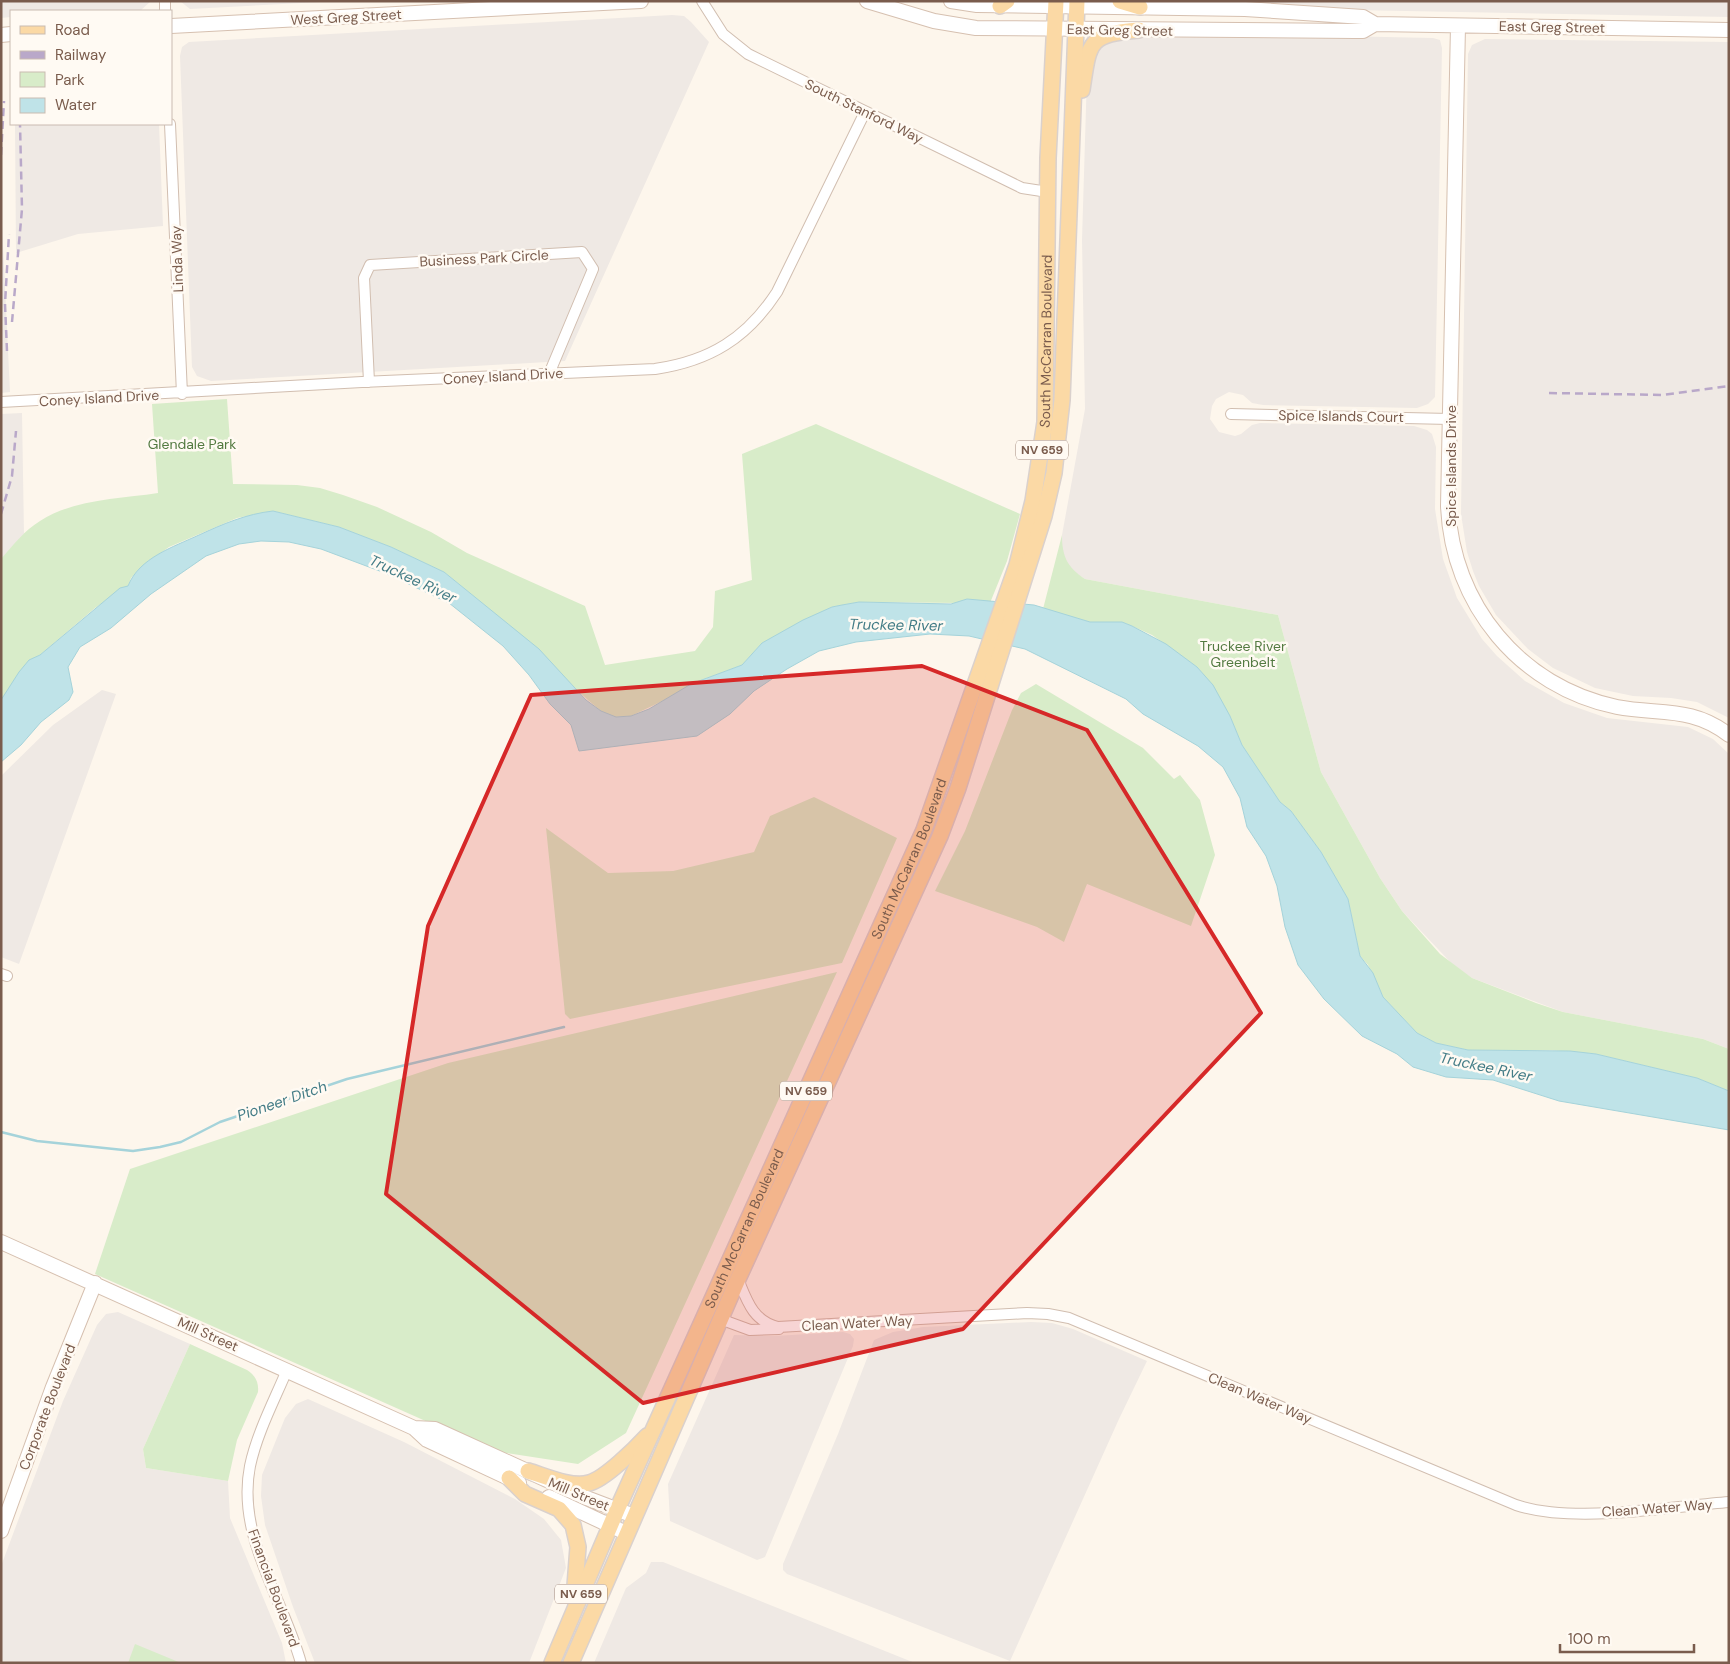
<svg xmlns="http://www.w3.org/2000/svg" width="1730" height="1664" font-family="'DM Sans',sans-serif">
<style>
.industrial{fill:#efe9e4}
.green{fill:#d8ecc9}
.water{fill:#bfe3e8;stroke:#a5d3da}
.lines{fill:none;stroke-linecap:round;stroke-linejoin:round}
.stream{stroke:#a5d3da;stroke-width:2.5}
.street-casing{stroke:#d1beb0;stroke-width:12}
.secondary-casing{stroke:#d6c0b0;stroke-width:16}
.primary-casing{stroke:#dad1cd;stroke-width:18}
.street{stroke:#fff;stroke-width:10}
.secondary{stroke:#fff;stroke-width:14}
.primary{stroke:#fbd9a5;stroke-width:15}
.rail{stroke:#b9a8c9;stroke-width:2.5;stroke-dasharray:8 5;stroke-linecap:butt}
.marked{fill:#d62828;fill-opacity:0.2;stroke:#d62828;stroke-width:4;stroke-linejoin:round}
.labels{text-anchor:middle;stroke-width:5;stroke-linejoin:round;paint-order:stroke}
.shield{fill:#fffaf3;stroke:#a28b7f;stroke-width:1}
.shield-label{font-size:12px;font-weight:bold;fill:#7a5c4d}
.street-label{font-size:14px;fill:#7a5c4d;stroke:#fffaf3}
.park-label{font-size:14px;fill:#537a41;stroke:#fffaf3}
.water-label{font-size:15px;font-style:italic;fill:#437c86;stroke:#fffaf3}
</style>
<rect width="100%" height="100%" fill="#fdf6ec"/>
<path class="industrial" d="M1,1H151L140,11H11V17L1,18Z
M180,1H339L190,9Z
M1213,1H1729V17L1353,10Z
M672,15L684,16L691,22L709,42L565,361L211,381L197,376L192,367L180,56L182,47L189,42Z
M1127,35H1290L1433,38L1440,40L1442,48L1435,397L1428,404L1417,408L1263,405L1252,403L1243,395L1229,392L1216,399L1212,406L1210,419L1219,432L1235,436L1241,434L1252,425L1260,423L1414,426L1427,430L1432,434L1436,447L1435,509L1443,559L1457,598L1482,639L1497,656L1525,681L1564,703L1607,718L1688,727L1713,739L1729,754V1049L1703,1039L1563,1012L1472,978L1455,967L1402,911L1380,878L1321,772L1278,615L1085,579L1074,572L1066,562L1062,551V535L1085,409L1082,240L1087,74L1095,48Z
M1485,39L1729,42V718L1697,702L1671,698L1633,696L1595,688L1553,668L1528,649L1496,615L1479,586L1473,571L1467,552L1461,514L1468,54L1472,45Z
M15,124H159L163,226L78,234L16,253Z
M1,204L10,392L1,393Z
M22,413L24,534L1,559V414Z
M102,690L116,694L19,964L1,957V776L53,725Z
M118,1312L190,1344L143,1449L146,1468L228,1481L230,1518L282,1643L286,1663H1V1566L63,1401L97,1325L106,1314Z
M1031,1322L1052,1323L1073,1329L1147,1361L1119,1419L1010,1661L787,1574L783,1570V1564L838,1434L874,1340L893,1332L923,1327Z
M843,1332L850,1334L854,1339L853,1346L765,1557L757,1560L670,1521L668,1484L734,1335L774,1336Z
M308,1399L404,1442L515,1499L544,1519L561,1540L566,1568L529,1663H315L293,1607L265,1525L261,1496L262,1475L285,1418L296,1404Z
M651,1562H663L915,1663H594L626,1588L646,1573Z"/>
<path class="green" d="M227,399L233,484L297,485L320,488L343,495L377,507L431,532L467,553L585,606L605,665L695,651L713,627L715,591L752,580L742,454L816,424L1020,514L1007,561L990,603L967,599L958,603L859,602L832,607L762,643L742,665L691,684L673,696L631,716L615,717L601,711L589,701L507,624L444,572L391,547L339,527L273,511L237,518L169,547L140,568L131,578L128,586L95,608L40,655C19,665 15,684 1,700V559C13,545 25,530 40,521C74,499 119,499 158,493L152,404Z
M1062,535C1062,556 1067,567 1085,579L1278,615L1321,772L1380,878L1402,911L1440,954L1472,978L1536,1003L1563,1012L1703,1039L1729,1049V1091L1697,1078L1596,1054L1550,1050H1468L1436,1043L1417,1033L1383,997L1368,965L1360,956L1348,899L1321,852L1291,811L1280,802L1242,745L1230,716L1205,676L1197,667L1152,635L1132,626L1122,622H1090L1043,609Z
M1036,684L1143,748L1174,779L1180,775L1200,800L1215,855L1191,926L1087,884L1064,942L1037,927L935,891L965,831L1012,710L1021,693Z
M814,797L897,838L842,963L570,1019L565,1014L546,828L608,873L673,871L754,852L770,816Z
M837,972L626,1433L578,1464L493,1451L95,1274L130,1169L448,1063Z
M190,1344L247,1370C255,1375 259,1382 258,1392L237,1440L228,1481L146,1468L143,1449Z
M135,1644L181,1663H128Z"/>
<path class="water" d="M273,511L339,527L391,547L444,572L539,649L586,700L601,711L616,717L631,716L649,709L691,684L742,665L762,643L803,620L832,607L842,605L859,602L951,604L967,599L1034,605L1090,622H1122L1132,626L1166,644L1197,667L1213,685L1230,716L1242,745L1280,802L1291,811L1321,852L1348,899L1360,956L1373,973L1383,997L1417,1033L1436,1043L1468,1050L1570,1051L1596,1054L1697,1078L1729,1091V1130L1559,1101L1493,1080L1446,1077L1413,1067L1397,1054L1362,1036L1324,999L1298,965L1285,927L1277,886L1266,856L1247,827L1240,798L1223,767L1198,746L1143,714L1126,699L1025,649L969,636L930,634L856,642L819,651L787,669L754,691L730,714L697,736L579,751L571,725L550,704L529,675L503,646L449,603L385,573L321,549L289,542L261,541L239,544L206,556L151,594L111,628L80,647L68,667L73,692L69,700L41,722L21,745L1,762V700L19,672L29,660L40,655L120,588L128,586C139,558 173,547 199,535C223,524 246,514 273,511Z"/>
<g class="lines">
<path class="stream" d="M1,1132L37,1141L133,1151L160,1147L181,1142L220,1122L347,1079L564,1027"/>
<g class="street-casing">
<path id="street" d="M165,1V11
M702,1L723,34L748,54L1022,188L1048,192
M170,124L182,394
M369,382L364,278L370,265L582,252L593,269L549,374
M1,402L362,382L655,369C710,361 747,338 777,292L865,112
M1231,414L1450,419
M1,974L7,976
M738,1279C747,1301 753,1321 778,1327L1027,1313L1048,1314L1069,1318L1516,1505C1573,1524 1667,1507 1729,1502
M720,1319L750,1330L779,1329
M287,1370C274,1401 257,1433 250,1466C236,1536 283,1598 301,1663"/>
</g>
<g class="secondary-casing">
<path id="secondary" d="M867,1L934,21L976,28L1355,31H1363L1375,24L1729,30
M951,1L977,5L1245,9L1363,17L1375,24
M171,26L641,1
M1458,26L1448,506C1452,604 1520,687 1617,707C1659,715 1692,706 1729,735
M1,35L11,34
M1,1242L414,1428L427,1440L519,1483
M414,1428L435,1429L584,1497L634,1516
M549,1497L626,1533
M1,1531L53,1387L95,1283"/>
</g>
<g class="primary-casing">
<g id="primary">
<path d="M1120,1L1140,7"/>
<path d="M1000,6L1007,1"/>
<path d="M1082,90C1089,42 1088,34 1139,30"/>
<path d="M528,1471C545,1476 571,1488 589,1483C605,1479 636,1448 647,1436"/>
<path d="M509,1478L525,1494L559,1509L573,1525L578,1547L574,1599"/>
<path id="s1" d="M552,1663L617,1510L924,830L1017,565L1033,501L1045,422L1048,158L1056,1"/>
<path d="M571,1663L738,1279L940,836L958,788L1044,516L1054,473L1062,400L1077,1"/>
</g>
</g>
<use href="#street" class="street"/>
<use href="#secondary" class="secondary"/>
<use href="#primary" class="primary"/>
<path class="rail" d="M1,155L4,101
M12,322L22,209L20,124
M7,351L5,304L9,234
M1549,393L1663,395L1729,386
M1,514L12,476L16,431"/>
</g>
<path class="marked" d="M922,666L1087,730L1261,1013L963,1329L643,1403L386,1194L428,926L531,695Z"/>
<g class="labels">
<g class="shield">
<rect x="1016" y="440.5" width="52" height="19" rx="4"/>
<rect x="780" y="1081.5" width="52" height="19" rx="4"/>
<rect x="555" y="1584.5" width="52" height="19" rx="4"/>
</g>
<g class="shield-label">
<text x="1042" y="454">NV 659</text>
<text x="806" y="1095">NV 659</text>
<text x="581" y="1598">NV 659</text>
</g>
<g class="street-label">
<text transform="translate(346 17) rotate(-3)" y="5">West Greg Street</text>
<text transform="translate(1552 27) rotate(1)" y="5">East Greg Street</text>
<text transform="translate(1120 30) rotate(1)" y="5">East Greg Street</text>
<text transform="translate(864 111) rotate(26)" y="5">South Stanford Way</text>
<text transform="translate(484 258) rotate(-3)" y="5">Business Park Circle</text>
<text transform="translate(177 259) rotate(-92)" y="5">Linda Way</text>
<text dy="5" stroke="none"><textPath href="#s1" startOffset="1420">South McCarran Boulevard</textPath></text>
<text transform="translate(503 376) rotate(-3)" y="5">Coney Island Drive</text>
<text transform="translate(99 398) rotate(-3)" y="5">Coney Island Drive</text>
<text transform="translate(1341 416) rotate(1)" y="5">Spice Islands Court</text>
<text transform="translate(1451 466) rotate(-90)" y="5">Spice Islands Drive</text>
<text dy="5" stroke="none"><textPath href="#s1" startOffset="880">South McCarran Boulevard</textPath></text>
<text dy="5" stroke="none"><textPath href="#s1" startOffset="475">South McCarran Boulevard</textPath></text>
<text transform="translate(857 1323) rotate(-3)" y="5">Clean Water Way</text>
<text transform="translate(208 1334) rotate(24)" y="5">Mill Street</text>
<text transform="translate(1260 1398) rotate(23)" y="5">Clean Water Way</text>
<text transform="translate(47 1407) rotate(-69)" y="5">Corporate Boulevard</text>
<text transform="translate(579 1494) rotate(23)" y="5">Mill Street</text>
<text transform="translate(1657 1508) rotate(-4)" y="5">Clean Water Way</text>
<text transform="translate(274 1588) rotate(70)" y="5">Financial Boulevard</text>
</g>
<g class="park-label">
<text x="192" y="449">Glendale Park</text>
<text x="1243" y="651">Truckee River<tspan x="1243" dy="16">Greenbelt</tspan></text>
</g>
<g class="water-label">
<text transform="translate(413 579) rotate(25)" y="5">Truckee River</text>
<text transform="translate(896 625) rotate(1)" y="5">Truckee River</text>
<text transform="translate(1486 1067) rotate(12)" y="5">Truckee River</text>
<text transform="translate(282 1101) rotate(-19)" y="5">Pioneer Ditch</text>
</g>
</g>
<rect width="1730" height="1664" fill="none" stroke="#7a5c4d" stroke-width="5"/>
<rect x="10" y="10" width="162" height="115" fill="#fffaf3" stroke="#cabbb1"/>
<rect x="20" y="26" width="25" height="8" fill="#fbd9a5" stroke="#cabbb1"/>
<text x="55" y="35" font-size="15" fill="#7a5c4d">Road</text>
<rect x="20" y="51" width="25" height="8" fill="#b9a8c9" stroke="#cabbb1"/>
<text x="55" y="60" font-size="15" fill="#7a5c4d">Railway</text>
<rect x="20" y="72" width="25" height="15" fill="#d8ecc9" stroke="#cabbb1"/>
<text x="55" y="85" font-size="15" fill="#7a5c4d">Park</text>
<rect x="20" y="98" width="25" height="15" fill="#bfe3e8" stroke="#cabbb1"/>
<text x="55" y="110" font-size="15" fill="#7a5c4d">Water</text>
<path d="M1560 1644v8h134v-8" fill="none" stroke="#7a5c4d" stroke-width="2.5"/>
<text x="1568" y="1644" font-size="15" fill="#7a5c4d" stroke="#fffaf3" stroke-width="4" paint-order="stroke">100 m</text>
</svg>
